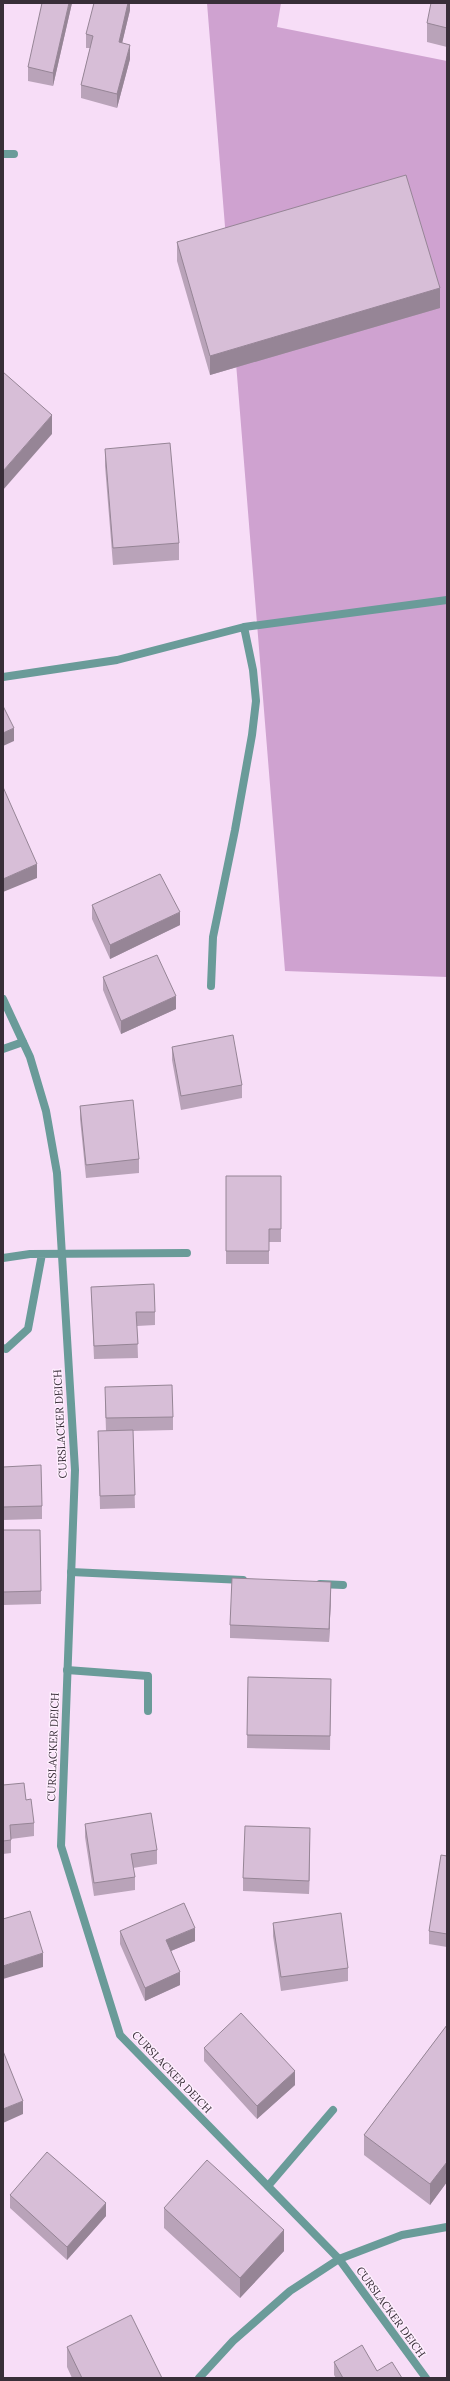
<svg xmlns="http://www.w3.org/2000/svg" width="450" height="2381" font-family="Lora,serif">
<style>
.green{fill:#cfa2d0}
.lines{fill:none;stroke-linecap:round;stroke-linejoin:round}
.lane{stroke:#6a9b99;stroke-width:8}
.street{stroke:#6a9b99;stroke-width:8}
.wall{fill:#b9a3b9}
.shaded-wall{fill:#968596}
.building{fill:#d7bed7;stroke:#968596}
.labels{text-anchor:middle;stroke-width:3;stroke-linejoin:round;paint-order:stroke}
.street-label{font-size:11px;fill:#382e38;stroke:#feeefe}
</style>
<rect width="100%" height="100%" fill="#f7ddf7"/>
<path class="green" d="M207,3H281L277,27L447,61V977L285,971Z"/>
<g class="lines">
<path class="lane" d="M3,154H14
M3,677L117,660L244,627L447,600
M211,986L213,937L235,830L252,735L256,701L253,670L244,627
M3,1049L23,1042
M3,1258L30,1254L187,1253
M3,1348L6,1349L28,1329L42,1254
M71,1572L243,1580
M320,1584L343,1585
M67,1670L148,1676V1711
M268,2186L333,2110
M199,2378L233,2341L290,2291L339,2259L402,2235L447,2227"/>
<path class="street" d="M3,999L30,1057L46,1111L57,1173L75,1470L61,1846L120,2035L339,2259L426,2378"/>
</g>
<path class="wall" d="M72,3L53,86L28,81V67Z
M130,3V10L122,43L130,59L117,108L81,98V85L90,48H86V34Z
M447,3V47L427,42V23Z
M177,242L440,308L210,375L177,261Z
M105,449L179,543V560L113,565L105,466Z
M92,905L180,925L110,959L92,919Z
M103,977L176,1009L121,1034L103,990Z
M172,1047L242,1085V1098L181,1110L172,1060Z
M80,1106L139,1159V1173L86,1178L80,1119Z
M226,1176H281V1242H269V1264H226Z
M91,1287L155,1312V1325L137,1326L138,1358L94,1359Z
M105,1400L173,1417V1430L133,1431L135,1508L100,1509L98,1431H106Z
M3,1467L42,1506V1519L3,1520Z
M3,1530L41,1591V1604L3,1605Z
M331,1595L329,1642L230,1638V1625Z
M248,1677L331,1679L330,1750L247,1748Z
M3,1785L26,1800L34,1823V1836L11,1839V1853L3,1854Z
M85,1824L157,1850V1864L133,1868L135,1877V1890L94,1896L85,1837Z
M310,1842L309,1894L243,1891V1878Z
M447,1856V1947L429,1944V1931Z
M273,1923L348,1968V1981L281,1991L273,1936Z
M120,1931L195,1941L171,1951L180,1985L145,2001L120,1944Z
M447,2025V2182L430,2205L364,2155V2135Z
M204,2048L295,2085L257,2119L204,2061Z
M10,2195L106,2216L67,2260L10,2208Z
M164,2208L284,2251L240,2298L164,2228Z
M67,2347L162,2378H72L67,2367Z
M334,2362L377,2371L402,2378H336L334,2375Z"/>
<path class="shaded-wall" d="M69,3H72L53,86V73Z
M128,3H130V10L119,56V42Z
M130,45V59L117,108V94Z
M440,288V308L210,375V356Z
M52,415V434L3,490V471Z
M14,728V741L3,746V733Z
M37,864V878L3,892V879Z
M180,912V925L110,959V945Z
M176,996V1009L121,1034V1021Z
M331,1582V1595L329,1642V1629Z
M310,1828V1842L309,1894V1881Z
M195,1928V1941L166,1953V1940Z
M43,1953V1967L3,1979V1966Z
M180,1972V1985L145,2001V1988Z
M295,2071V2085L257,2119V2106Z
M23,2101V2114L3,2123V2109Z
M447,2162V2182L430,2205V2184Z
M106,2203V2216L67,2260V2247Z
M284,2230V2251L240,2298V2278Z"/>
<path class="building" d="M42,3H69L53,73L28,67Z
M94,3H128L119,42L130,45L117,94L81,85L93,36L86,34Z
M431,3H447V28L427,23Z
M406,175L440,288L210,356L177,242Z
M3,372L52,415L3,471Z
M170,443L179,543L113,548L105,449Z
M3,706L14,728L3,733Z
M3,787L37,864L3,879Z
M160,874L180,912L110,945L92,905Z
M157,955L176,996L121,1021L103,977Z
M233,1035L242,1085L181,1096L172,1047Z
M133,1100L139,1159L86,1165L80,1106Z
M226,1176H281V1229H269V1251H226Z
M154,1284L155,1312H136L138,1344L94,1346L91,1287Z
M172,1385L173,1417L106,1418L105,1387Z
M133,1430L135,1495L100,1496L98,1431Z
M41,1465L42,1506L3,1507V1467Z
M3,1530H40L41,1591L3,1592Z
M232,1578L331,1582L329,1629L230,1625Z
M248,1677L331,1679L330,1736L247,1735Z
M24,1783L26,1800L31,1799L34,1823L10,1825L11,1840L3,1841V1785Z
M151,1813L157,1850L131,1854L135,1877L94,1883L85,1824Z
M245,1826L310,1828L309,1881L243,1878Z
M441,1855L447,1856V1934L429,1931Z
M184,1903L195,1928L166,1940L180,1972L145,1988L120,1931Z
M30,1911L43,1953L3,1966V1919Z
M341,1913L348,1968L281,1977L273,1923Z
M241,2013L295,2071L257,2106L204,2048Z
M447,2025V2162L430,2184L364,2135Z
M3,2051L23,2101L3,2109Z
M47,2152L106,2203L67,2247L10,2195Z
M207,2160L284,2230L240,2278L164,2208Z
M131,2315L162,2378H82L67,2347Z
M362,2345L377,2371L392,2362L402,2378H343L334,2362Z"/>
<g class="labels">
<g class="street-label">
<text transform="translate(60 1424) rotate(-93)" y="4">CURSLACKER DEICH</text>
<text transform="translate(53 1747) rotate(-88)" y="4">CURSLACKER DEICH</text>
<text transform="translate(172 2072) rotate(46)" y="4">CURSLACKER DEICH</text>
<text transform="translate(391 2312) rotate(54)" y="4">CURSLACKER DEICH</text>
</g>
</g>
<rect width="450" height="2381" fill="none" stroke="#382e38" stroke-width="8"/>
</svg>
